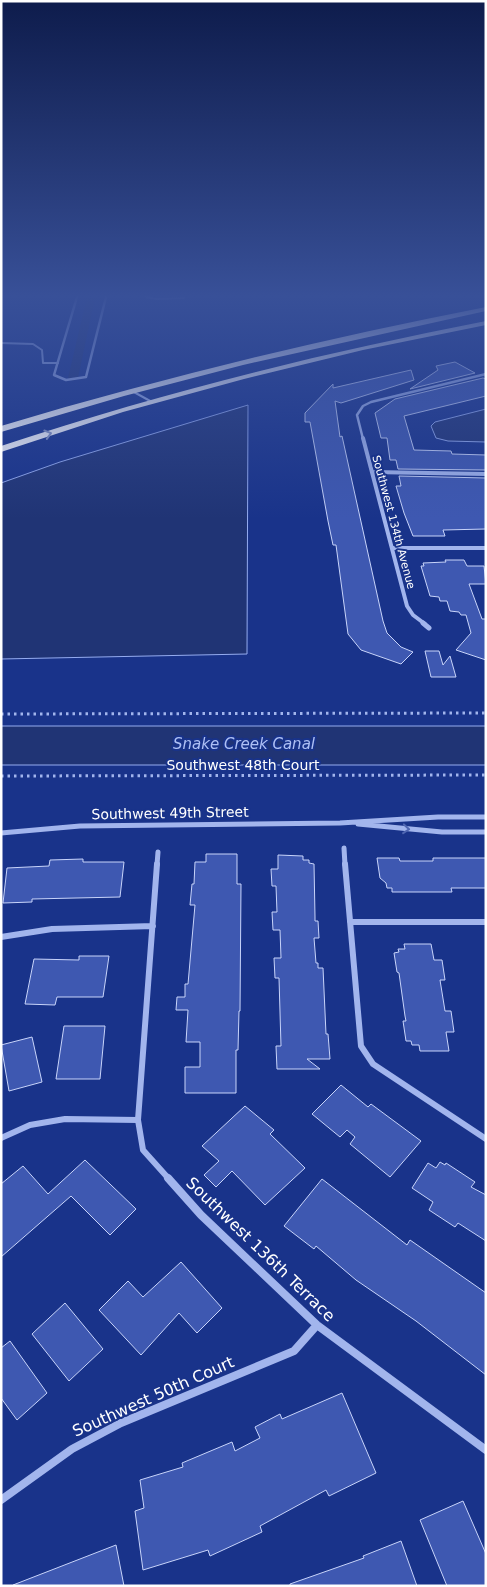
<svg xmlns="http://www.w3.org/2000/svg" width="487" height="1587" font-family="'DejaVu Sans',sans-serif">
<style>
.water{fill:#203475;stroke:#95acf0}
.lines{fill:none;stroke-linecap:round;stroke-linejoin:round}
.canal{fill:#203475;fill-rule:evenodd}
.building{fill:#3e58b1;stroke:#c8d4fa}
.path{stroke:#a2b5ed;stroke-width:3;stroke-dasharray:2.5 4;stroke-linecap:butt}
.lane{stroke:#a2b5ed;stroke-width:2}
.street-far4{stroke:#a2b5ed;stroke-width:2.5}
.street-far3{stroke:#a2b5ed;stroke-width:4}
.street-far2{stroke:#a2b5ed;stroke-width:5}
.street-far1{stroke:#a2b5ed;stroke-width:6}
.street{stroke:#a2b5ed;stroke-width:8}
.highway{fill:#fff;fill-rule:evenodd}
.oneway{stroke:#8c99c4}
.oneway2{stroke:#5067b2}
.labels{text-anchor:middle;stroke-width:4;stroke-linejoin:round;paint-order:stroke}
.far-street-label{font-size:11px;fill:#fff;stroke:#19338a}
.street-label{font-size:14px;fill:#fff;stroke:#19338a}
.water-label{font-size:15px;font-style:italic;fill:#aec0f5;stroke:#19338a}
.near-street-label{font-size:16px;fill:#fff;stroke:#19338a}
</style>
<rect width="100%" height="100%" fill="#19338a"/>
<path class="water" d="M248,405L247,654L1,659V483L60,462Z
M486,409V442L448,441L436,438L431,426L435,422Z
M1,726H486V765H1Z"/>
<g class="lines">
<path class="canal" d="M87,297H95L78,378L73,381L68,378Z"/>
</g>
<path class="building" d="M455,362L475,373L410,389L438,370L436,366Z
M411,370L414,380L341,403L335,401L340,437L342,436L383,621L387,633L401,647L413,652L401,664L361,650L348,634L336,545H333L328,521L310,422H305V413L333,384V388Z
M483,378L486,379V396L404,416L414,450L451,451L452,454L486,455V470L398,469L396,460H390L387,438H381L375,413L395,399Z
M399,476L486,478V529L443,530L445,536H413L404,513L396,486H401Z
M445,560H464L467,566H484L486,584H469L482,619H486V660L456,650L471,633L466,615H461L459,612L450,611L447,601H440L439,597L430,596L421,566H424L423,563L446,562Z
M425,651H439L443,665L450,656L456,677H431Z
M206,854H237V884H241L240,1011H239L238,1050H236V1093H185V1067H200V1042H186L188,1010H176L177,997H185V984H188L195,905H190L192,884H194L195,862H206Z
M278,855L303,856V860H309V863L314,864L315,917V921H318L319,938H314L316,963H318V968H323L326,1034H328L330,1059H307L320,1069H277L276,1046H281L279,978H275L274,958H281L280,930H273L272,912H277L276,886H272L271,869H278Z
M377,858H399L400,861H433V858H486V888H451L452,892H392V888H387L386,883L380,878Z
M83,859V862H124L120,897L32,899V902L3,903L7,868L49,866L50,860Z
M404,944H431L434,960H442L445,980H440L445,1011H451L454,1032H446L449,1051H420L419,1045H412L411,1041H406L403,1021H406L405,1016L399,973L397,972L394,953L399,952L398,949H405Z
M79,956H109L103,997H57L55,1005L25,1004L34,959L79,960Z
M64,1026H105L100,1079H56Z
M32,1037L42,1082L9,1091L1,1045Z
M341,1085L368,1107L371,1104L421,1141L390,1177L350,1144L355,1137L347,1130L340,1137L312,1114Z
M245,1106L274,1130L270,1134L305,1168L265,1205L232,1171L216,1187L204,1175L219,1161L202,1146Z
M85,1160L136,1209L110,1235L71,1196L1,1257V1184L23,1166L48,1194Z
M440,1162L445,1165L446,1163L475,1182L471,1187L486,1195V1241L458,1223L455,1227L429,1210L433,1202L412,1188L428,1163L436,1168Z
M322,1179L407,1245L410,1240L486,1293V1375L416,1321L356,1280L316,1246L314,1249L284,1226Z
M181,1262L222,1308L197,1333L179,1313L141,1355L99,1310L128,1281L143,1297Z
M65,1303L103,1349L69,1381L32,1334Z
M10,1341L47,1393L17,1420L1,1398V1348Z
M342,1393L376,1473L329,1496L326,1490L260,1526L262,1532L210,1556L208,1550L143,1570L135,1511L144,1508L140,1480L183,1467L182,1463L232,1442L235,1451L260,1438L255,1427L280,1414L282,1419Z
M463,1501L486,1554V1586H447L420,1520Z
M401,1541L417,1586H290V1584L364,1558L363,1556Z
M116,1545L124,1586H13V1585Z"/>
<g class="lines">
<path class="path" d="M1,714L486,713
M1,776L486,775"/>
<path class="lane" d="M146,297L157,299L184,298
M1,343L33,344L42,350L43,363H58
M132,391L152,402"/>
<path class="street-far4" d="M77,297L54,375L66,380L86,377L106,297
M363,439L357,415L363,406L371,402L486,374"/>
<path class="street-far3" d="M363,438L407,606L413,615L425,624
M372,472L486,474
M392,548H486"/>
<path class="street-far2" d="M423,623L429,628
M358,824L442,832H486
M1,833L80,826L340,823L438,817H486
M344,848L345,865
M157,865L158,852"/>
<path class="street-far1" d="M157,864L138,1120L143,1150L169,1179
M345,864L361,1046L373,1064L486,1139
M350,922H486
M1,937L52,929L153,926
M1,1138L30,1125L65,1119L138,1120"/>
<path class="street" d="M168,1178L201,1215L317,1325L486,1450
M1,1500L72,1449L121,1423L294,1351L317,1325"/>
<path class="highway" d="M486,307V311L243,365L124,396L1,432V426C161,378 322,339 486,307Z
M486,321V325L363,350L244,379L123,412L1,452V446C160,393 321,353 486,321Z"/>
</g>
<defs><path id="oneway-chevron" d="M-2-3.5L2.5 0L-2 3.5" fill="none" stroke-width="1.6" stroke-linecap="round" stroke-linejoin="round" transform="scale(1.25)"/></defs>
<use class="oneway" href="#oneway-chevron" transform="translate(48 434) rotate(-17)"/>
<use class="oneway2" href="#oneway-chevron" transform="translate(406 829) rotate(5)"/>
<linearGradient id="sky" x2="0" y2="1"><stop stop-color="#0e1c4c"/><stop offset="0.57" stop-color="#385098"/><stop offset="1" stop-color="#385098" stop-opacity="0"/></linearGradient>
<rect width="487" height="519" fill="url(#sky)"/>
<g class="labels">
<g class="far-street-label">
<text transform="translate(394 522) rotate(75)" y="4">Southwest 134th Avenue</text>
</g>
<g class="street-label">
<text x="243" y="770">Southwest 48th Court</text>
<text transform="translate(170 813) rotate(-1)" y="5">Southwest 49th Street</text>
</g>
<g class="water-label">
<text x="244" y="749">Snake Creek Canal</text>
</g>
<g class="near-street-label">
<text transform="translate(261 1249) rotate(44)" y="6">Southwest 136th Terrace</text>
<text transform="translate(153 1396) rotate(-24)" y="6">Southwest 50th Court</text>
</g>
</g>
<rect width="487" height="1587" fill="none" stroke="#ffffff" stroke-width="5"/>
</svg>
